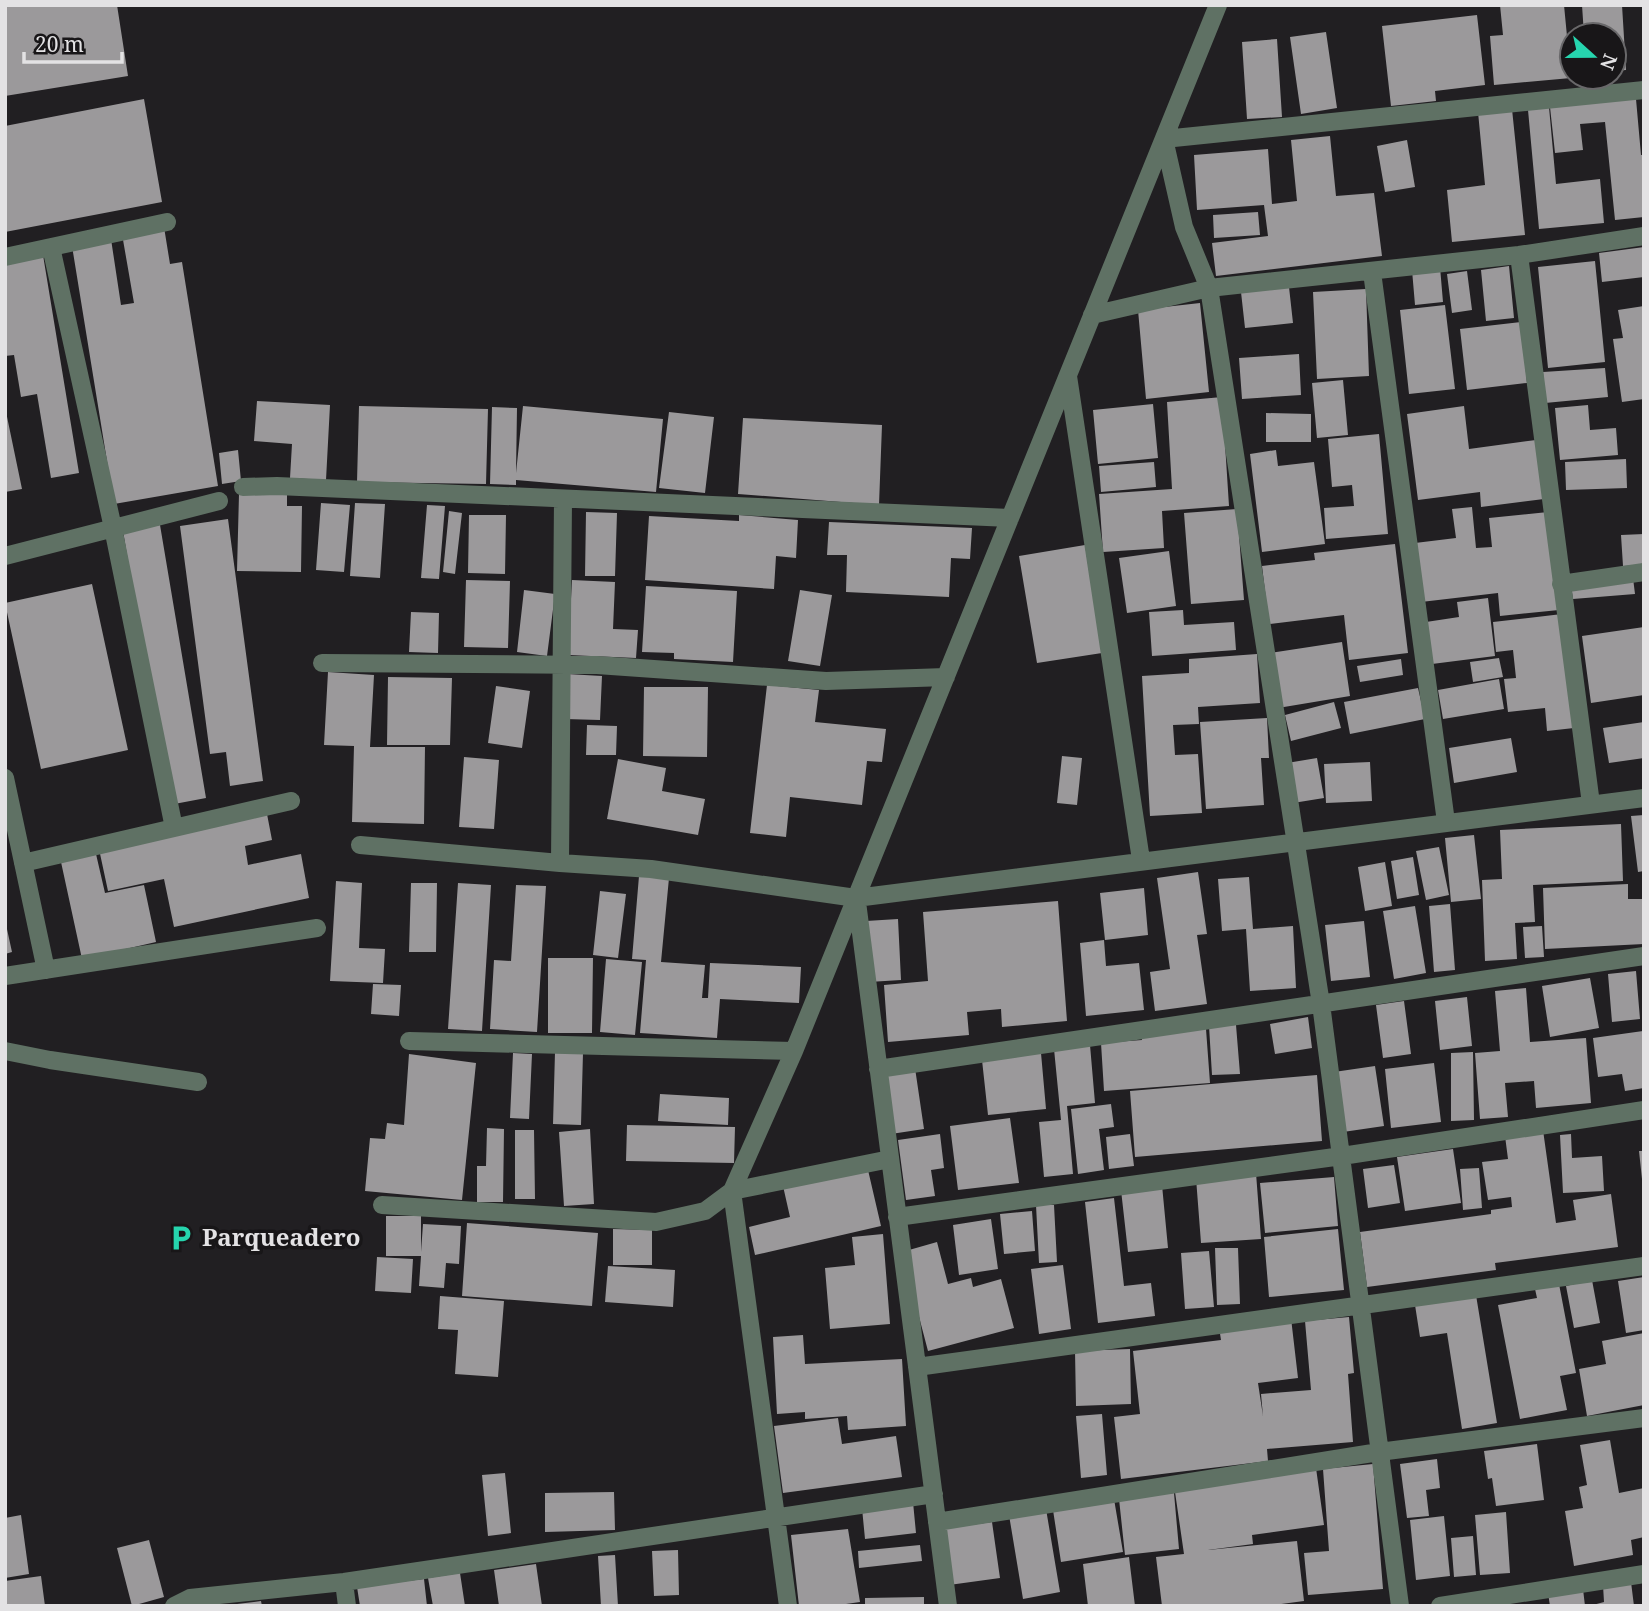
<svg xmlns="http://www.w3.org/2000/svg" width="1649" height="1611" font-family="'Noto Serif',serif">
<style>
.building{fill:#9b999b}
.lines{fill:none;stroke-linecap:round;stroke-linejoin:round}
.minor{stroke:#5f7164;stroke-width:18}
.labels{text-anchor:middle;stroke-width:7;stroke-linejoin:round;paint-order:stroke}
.poi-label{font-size:24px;font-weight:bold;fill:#e3e2e4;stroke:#181618;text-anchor:start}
</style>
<rect width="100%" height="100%" fill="#211f22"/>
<path class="building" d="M5,5H117L128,76L5,96Z
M1500,5H1564L1571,78L1494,85L1490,36L1503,35Z
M1582,5H1622L1626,70L1614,71V35H1584Z
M1477,15L1485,85L1435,91L1436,101L1391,106L1382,26Z
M1326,32L1337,108L1301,114L1290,37Z
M1277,39L1282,117L1247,119L1242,42Z
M144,99L162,202L5,232V126Z
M1636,99L1641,155H1644V217L1615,220L1605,122L1580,124L1583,150L1555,153L1550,107Z
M1549,107L1556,184L1600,179L1604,223L1539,229L1528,110Z
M1512,109L1525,235L1452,242L1447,190L1485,185L1478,112Z
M1330,136L1336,196L1374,193L1382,256L1216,276L1212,243L1268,236L1264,205L1197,210L1194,155L1268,149L1272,204L1297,201L1291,140Z
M1407,140L1415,187L1385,192L1377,146Z
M1258,212L1260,235L1214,238L1213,215Z
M164,227L170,264L182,262L218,486L114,504L72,246L111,239L121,305L134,303L122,234Z
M1644,247V277L1602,282L1599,253Z
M43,255L79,473L51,478L37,394L21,397L14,355L5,356V261Z
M1595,261L1605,362L1548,368L1538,267Z
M1509,266L1514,318L1486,321L1481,270Z
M1440,267L1443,302L1415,305L1412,270Z
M1467,271L1472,310L1452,313L1447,274Z
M1289,287L1293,323L1245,328L1241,292Z
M1366,289L1369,376L1317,379L1313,292Z
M1200,303L1209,392L1146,399L1138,310Z
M1445,305L1455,389L1409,394L1400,310Z
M1644,306V399L1622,402L1613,339L1623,338L1618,310Z
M1521,322L1527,383L1467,390L1460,329Z
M1299,354L1301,395L1242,399L1239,358Z
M1605,368L1608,397L1545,403L1543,372Z
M1343,380L1348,435L1317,438L1312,383Z
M1222,397L1229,506L1162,511L1164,548L1103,552L1099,494L1172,489L1167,402Z
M257,401L330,405L326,480L290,478L292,444L254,441Z
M1153,404L1158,458L1098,464L1093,410Z
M1588,405L1590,430L1616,428L1618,455L1560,460L1555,408Z
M359,406L488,409L486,484L357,482Z
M523,406L663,419L656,492L516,480V485L490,484L492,407L517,408L516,473Z
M1464,406L1469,449L1536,440L1544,499L1481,507L1480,492L1418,500L1407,414Z
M5,407L22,489L5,492Z
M669,412L714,417L705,493L659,488Z
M1266,413L1311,414V442H1266Z
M743,418L882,425L879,505L738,494Z
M1379,434L1388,534L1326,539L1324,508L1354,506L1352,485L1332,487L1328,439Z
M238,450L241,481L222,484L219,453Z
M1276,450L1278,466L1314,462L1325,544L1262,552L1250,454Z
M1626,459L1627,488L1566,490L1565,462Z
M1154,462L1156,487L1101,492L1099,466Z
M239,494L287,495V506H302L301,572L237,571Z
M321,503L350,505L344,572L316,570Z
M355,503L385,504L380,578L350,576Z
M427,505L445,506L439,579L421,578Z
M1472,507L1476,548L1492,547L1489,518L1548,512L1559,610L1500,616L1498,593L1421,602L1415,543L1456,538L1452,509Z
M1237,509L1244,600L1191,604L1184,513Z
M449,511L462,513L455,574L443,572Z
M586,512L617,513L615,576H585Z
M469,515H506L505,574L468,573Z
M739,515L798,520L796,558L776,556L774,589L645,580L649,516L739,521Z
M228,519L263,781L230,786L226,752L210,754L180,526Z
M829,522L972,528L970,559L951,558L949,597L846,592L847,555H827Z
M160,525L206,798L169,805L123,531Z
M1644,534V565L1623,566L1621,535Z
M1395,544L1408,653L1349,660L1344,615L1269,624L1262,566L1315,560L1314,553Z
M1085,545L1102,653L1037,663L1019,556Z
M1169,551L1176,606L1127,613L1119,558Z
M1633,578L1635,594L1573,599L1571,586Z
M466,580L510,581L508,648L464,647Z
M572,580L615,582L613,629L638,630L636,658L568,655Z
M92,584L128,750L41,769L5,603Z
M646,586L737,591L733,662L674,659V653L642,652Z
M524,590L555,594L547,656L517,652Z
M800,590L832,595L820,666L788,661Z
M1488,598L1495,656L1432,664L1426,622L1459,617L1457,602Z
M1183,610L1184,625L1234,622L1236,650L1152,656L1149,612Z
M411,612L439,613L438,653L409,652Z
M1562,614L1574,728L1547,731L1545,708L1508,712L1504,679L1516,678L1513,650L1496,652L1493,622Z
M1644,627V695L1591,703L1582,636Z
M1342,642L1350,696L1278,708L1270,653Z
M1257,654L1260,703L1198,707L1199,724L1173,725L1175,755L1198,754L1202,813L1150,816L1142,676L1189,673V659Z
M1499,658L1503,677L1473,682L1470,662Z
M1401,659L1403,675L1360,682L1357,666Z
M328,672L374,675L370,747H425L424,824L352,822L354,746L324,745Z
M567,674L602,676L600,720L565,719Z
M388,677L452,678L450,745H387Z
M1499,679L1504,709L1443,719L1438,690Z
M767,685L819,690L815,722L886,729L882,762L867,761L862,805L790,797L786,837L750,833Z
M496,686L530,691L522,748L488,743Z
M644,687H708L707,757L643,756Z
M1418,688L1425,719L1350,734L1344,702Z
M1334,702L1341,728L1291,741L1285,715Z
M1267,718L1269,758H1261L1264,805L1206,809L1200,722Z
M1644,722V758L1609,763L1603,728Z
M587,725L617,726L616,755H586Z
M1511,738L1517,772L1454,783L1449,748Z
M1062,756L1082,758L1077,805L1057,803Z
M464,757L499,760L494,829L459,827Z
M1317,758L1324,798L1293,803L1287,763Z
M618,759L666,768L662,791L705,799L698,835L607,819Z
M1370,762L1372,801L1326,803L1324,764Z
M267,814L272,840L245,846L248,865L301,854L309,898L174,927L164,879L108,891L99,849Z
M1644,815V871L1638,872L1631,816Z
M1621,824L1623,881L1533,885L1535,922L1515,923L1517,959L1485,961L1482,880L1502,879L1500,830Z
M1474,835L1481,899L1451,902L1445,838Z
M1439,847L1449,895L1426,900L1416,851Z
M96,854L105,893L144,885L156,942L82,959L61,862Z
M1413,857L1419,895L1397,899L1391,861Z
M1385,862L1392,906L1365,911L1358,867Z
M1198,872L1207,934L1197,935L1207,1004L1155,1011L1150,972L1170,969L1157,878Z
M639,876L669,878L661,962L705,965L702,998H708L710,963L801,967L799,1003L720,999L717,1038L640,1033L646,960L632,959Z
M1249,877L1253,929L1293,926L1296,988L1250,991L1246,929L1222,931L1218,879Z
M336,881L362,883L359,948L385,949L383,983L330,981Z
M411,883H437L436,952H409Z
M458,883L491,885L482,1031L448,1029Z
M1628,884V899H1644V944L1545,949L1543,888Z
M516,885L546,886L537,1032L490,1029L494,960L511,961Z
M1144,888L1148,935L1105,940L1100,893Z
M600,891L626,894L618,958L593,955Z
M1058,901L1067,1021L1002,1027L1001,1009L967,1012L969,1035L888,1042L884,985L928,981L923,912Z
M1450,904L1455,970L1434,972L1429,906Z
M1415,906L1426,973L1394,979L1383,911Z
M898,919L901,980L869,982L866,921Z
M5,920L12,952L5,954Z
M1364,921L1370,977L1331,981L1325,925Z
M1542,926L1544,957L1525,958L1523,927Z
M1104,940L1106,966L1139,963L1144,1010L1086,1016L1080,943Z
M548,958H593L592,1033H548Z
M606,959L642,962L635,1035L600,1032Z
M1636,971L1640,1019L1612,1022L1608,974Z
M1590,978L1599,1028L1550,1037L1542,986Z
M373,984L401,985L399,1016L371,1014Z
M1526,988L1530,1042L1586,1038L1591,1103L1536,1108L1534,1081L1505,1083L1508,1117L1480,1119L1475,1053L1500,1051L1495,991Z
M1467,997L1472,1046L1440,1050L1435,1001Z
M1404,1001L1411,1054L1383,1058L1376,1005Z
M1308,1017L1312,1048L1275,1054L1270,1024Z
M1236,1025L1240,1074L1212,1075L1209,1026Z
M1206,1029L1210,1083L1104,1091L1101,1043L1142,1040L1141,1034Z
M1643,1031L1644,1088L1625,1091L1622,1074L1598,1077L1593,1038Z
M1090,1045L1095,1103L1067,1106L1073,1174L1044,1177L1039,1122L1061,1120L1054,1049Z
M555,1052L583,1053L581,1125L553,1124Z
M1473,1052L1474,1120L1451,1121V1053Z
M513,1053L532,1054L529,1119L510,1118Z
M1041,1053L1046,1109L988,1115L982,1060Z
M409,1054L476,1063L462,1200L365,1191L370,1138L385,1139L387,1123L404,1125Z
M1434,1063L1441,1122L1391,1128L1385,1069Z
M1375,1066L1384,1126L1343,1132L1334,1072Z
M915,1068L924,1129L891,1134L882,1073Z
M1317,1075L1322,1141L1135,1157L1130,1091Z
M660,1094L729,1098L728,1125L658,1121Z
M1111,1104L1114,1127L1099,1129L1104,1170L1078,1174L1071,1109Z
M1010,1118L1019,1183L958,1190L950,1126Z
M627,1125L735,1127L734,1163L626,1161Z
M487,1128L504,1129L503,1202H477V1166H486Z
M590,1129L594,1204L564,1206L559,1132Z
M515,1130H534L535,1199H515Z
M1543,1130L1556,1223L1576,1220L1573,1200L1611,1194L1618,1247L1495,1263L1496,1270L1367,1287L1360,1232L1491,1214V1210L1512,1207L1511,1197L1488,1200L1482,1162L1508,1159L1505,1136Z
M940,1134L944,1168L931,1170L935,1196L906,1200L898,1140Z
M1130,1134L1134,1166L1109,1169L1106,1137Z
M1571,1134L1572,1158L1602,1156L1604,1191L1563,1193L1560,1135Z
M1453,1149L1461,1203L1405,1211L1397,1157Z
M1639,1151H1644V1179H1642Z
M1394,1165L1400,1203L1368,1208L1363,1169Z
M1479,1168L1482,1208L1463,1210L1460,1169Z
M868,1170L881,1226L755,1255L749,1227L790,1217L783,1186Z
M1256,1173L1261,1239L1201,1243L1196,1178Z
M1334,1177L1338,1226L1265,1233L1260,1183Z
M1162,1185L1168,1248L1128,1252L1121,1190Z
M1114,1198L1124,1286L1151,1283L1155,1316L1098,1323L1085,1202Z
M1036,1205H1054L1057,1262L1039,1263Z
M1032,1211L1035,1251L1004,1254L1000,1214Z
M386,1216H421V1252L423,1224L461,1226L459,1264L446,1263L444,1288L419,1286L421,1256H386Z
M991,1219L998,1269L959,1275L953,1225Z
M467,1223L598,1233L592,1306L462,1296Z
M613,1229L652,1230V1265H613Z
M1338,1229L1344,1290L1269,1297L1264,1237Z
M883,1234L890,1324L830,1329L825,1268L855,1265L852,1237Z
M937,1242L948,1284L971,1278L973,1287L1001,1279L1014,1328L928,1351L902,1252Z
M1215,1248H1238L1240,1304L1217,1305Z
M1209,1251L1214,1307L1185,1309L1181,1253Z
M377,1257L413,1259L411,1293L375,1291Z
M1063,1265L1071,1329L1039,1334L1031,1269Z
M608,1266L675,1270L673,1307L605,1302Z
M1644,1277V1330L1626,1333L1618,1281Z
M1592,1280L1600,1323L1574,1328L1566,1286Z
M1559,1284L1576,1373L1560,1376L1567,1410L1520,1419L1498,1305L1537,1298L1535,1289Z
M1476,1295L1497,1423L1462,1429L1447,1333L1420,1337L1415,1305Z
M440,1296L504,1301L498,1377L455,1374L458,1330L438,1329Z
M1349,1317L1354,1373L1348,1374L1353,1442L1267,1449L1268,1461L1121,1479L1114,1417L1140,1414L1133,1351L1221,1340L1219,1327L1291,1318L1298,1378L1258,1383L1263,1416L1261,1394L1311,1390L1305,1321Z
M1644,1333V1405L1587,1416L1579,1369L1606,1364L1602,1341Z
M803,1335L805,1364L902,1359L906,1426L848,1430L847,1416L805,1419V1412L777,1414L773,1337Z
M1130,1349L1131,1404L1076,1406L1075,1351Z
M1102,1414L1107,1475L1081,1478L1076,1416Z
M838,1418L842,1444L896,1436L902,1477L783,1493L774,1426Z
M1610,1440L1619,1493L1644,1488V1537L1631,1540L1633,1555L1574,1566L1565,1511L1583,1508L1579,1487L1587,1485L1580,1445Z
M1537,1444L1544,1500L1496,1506L1492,1478L1488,1479L1484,1451Z
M1437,1459L1440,1488L1426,1490L1429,1516L1407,1518L1400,1464Z
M1373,1464L1383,1589L1308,1595L1304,1553L1329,1551L1323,1469Z
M1316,1468L1324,1525L1252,1535L1253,1544L1208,1550L1297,1541L1304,1601L1266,1606H1162L1156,1557L1184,1554L1175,1492Z
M505,1473L511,1533L488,1536L482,1475Z
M614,1492L615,1530L545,1532V1493Z
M1174,1493L1179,1549L1125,1555L1119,1499Z
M1114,1499L1123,1552L1061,1562L1053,1510Z
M913,1502L916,1533L865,1539L862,1508Z
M1046,1509L1060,1592L1023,1599L1009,1515Z
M1506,1512L1510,1573L1480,1575L1475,1515Z
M21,1515L29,1574L5,1578V1518Z
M1444,1516L1450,1576L1416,1580L1410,1520Z
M992,1522L1000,1578L949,1585L942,1529Z
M848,1529L860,1602L832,1606H799L791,1535Z
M1473,1536L1476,1575L1454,1577L1451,1538Z
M149,1540L164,1597L132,1606L117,1548Z
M920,1545L922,1561L859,1568L858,1551Z
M678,1550L679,1595L654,1596L652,1551Z
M615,1555L618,1606H601L598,1556Z
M1129,1557L1135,1606H1088L1083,1564Z
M536,1564L542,1606H499L494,1570Z
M460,1573L465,1606H433L428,1578Z
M41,1576L45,1606H5V1581Z
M424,1579L427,1606H360L357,1587Z
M1631,1582L1634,1606H1589L1604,1602L1603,1585Z
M1583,1589L1585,1606H1550L1548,1593Z
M924,1597V1606H865V1598Z
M261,1601L262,1606H237V1604Z"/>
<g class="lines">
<path class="minor" d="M51,247L113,528L174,828
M1519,255L1591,804
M5,257L167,222
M1372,272L1446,822
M1092,315L1209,288L1519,255L1644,236
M1068,376L1141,860
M243,487L277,486L1010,518
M5,556L219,501
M1561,584L1644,572
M322,663L597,665L826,681L946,677
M5,778L46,970
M360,845L560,863L651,869L856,898L1644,798
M23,863L291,801
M560,863L563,499
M857,902L948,1606
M5,976L317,928
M409,1041L794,1051
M5,1051L50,1060L198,1082
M878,1069L1644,956
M382,1205L656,1222L705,1211L732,1191L794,1051L1218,5
M897,1217L1342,1156L1644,1110
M917,1367L1644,1266
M937,1522L1379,1452L1644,1418
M344,1582L347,1606
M174,1606L190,1598L344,1582L934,1494
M788,1606L732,1191L890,1159
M1400,1606L1321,1004L1209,288L1184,227L1164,139L1644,90
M1440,1606L1644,1574"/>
</g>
<defs>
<g id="parking-bare" transform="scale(2.1)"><path d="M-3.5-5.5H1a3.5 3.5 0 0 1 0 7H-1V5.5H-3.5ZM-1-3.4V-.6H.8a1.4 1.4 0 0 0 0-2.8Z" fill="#26d5ae" stroke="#181618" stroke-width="2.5" paint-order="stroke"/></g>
</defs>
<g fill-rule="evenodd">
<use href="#parking-bare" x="181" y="1238"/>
</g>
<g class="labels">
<g class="poi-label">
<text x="202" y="1246">Parqueadero</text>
</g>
</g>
<rect width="1649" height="1611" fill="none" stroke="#e3e2e4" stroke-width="14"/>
<g transform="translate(1593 56) rotate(111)"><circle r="33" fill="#181618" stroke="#69686a" stroke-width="2"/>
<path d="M0-5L12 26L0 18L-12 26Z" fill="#26d5ae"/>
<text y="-10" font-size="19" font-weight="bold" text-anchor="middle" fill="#e3e2e4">N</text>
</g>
<path d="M24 52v10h98v-10" fill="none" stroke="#e3e2e4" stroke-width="3.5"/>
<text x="35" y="52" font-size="21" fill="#e3e2e4" stroke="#181618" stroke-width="5" paint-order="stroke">20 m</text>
</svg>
